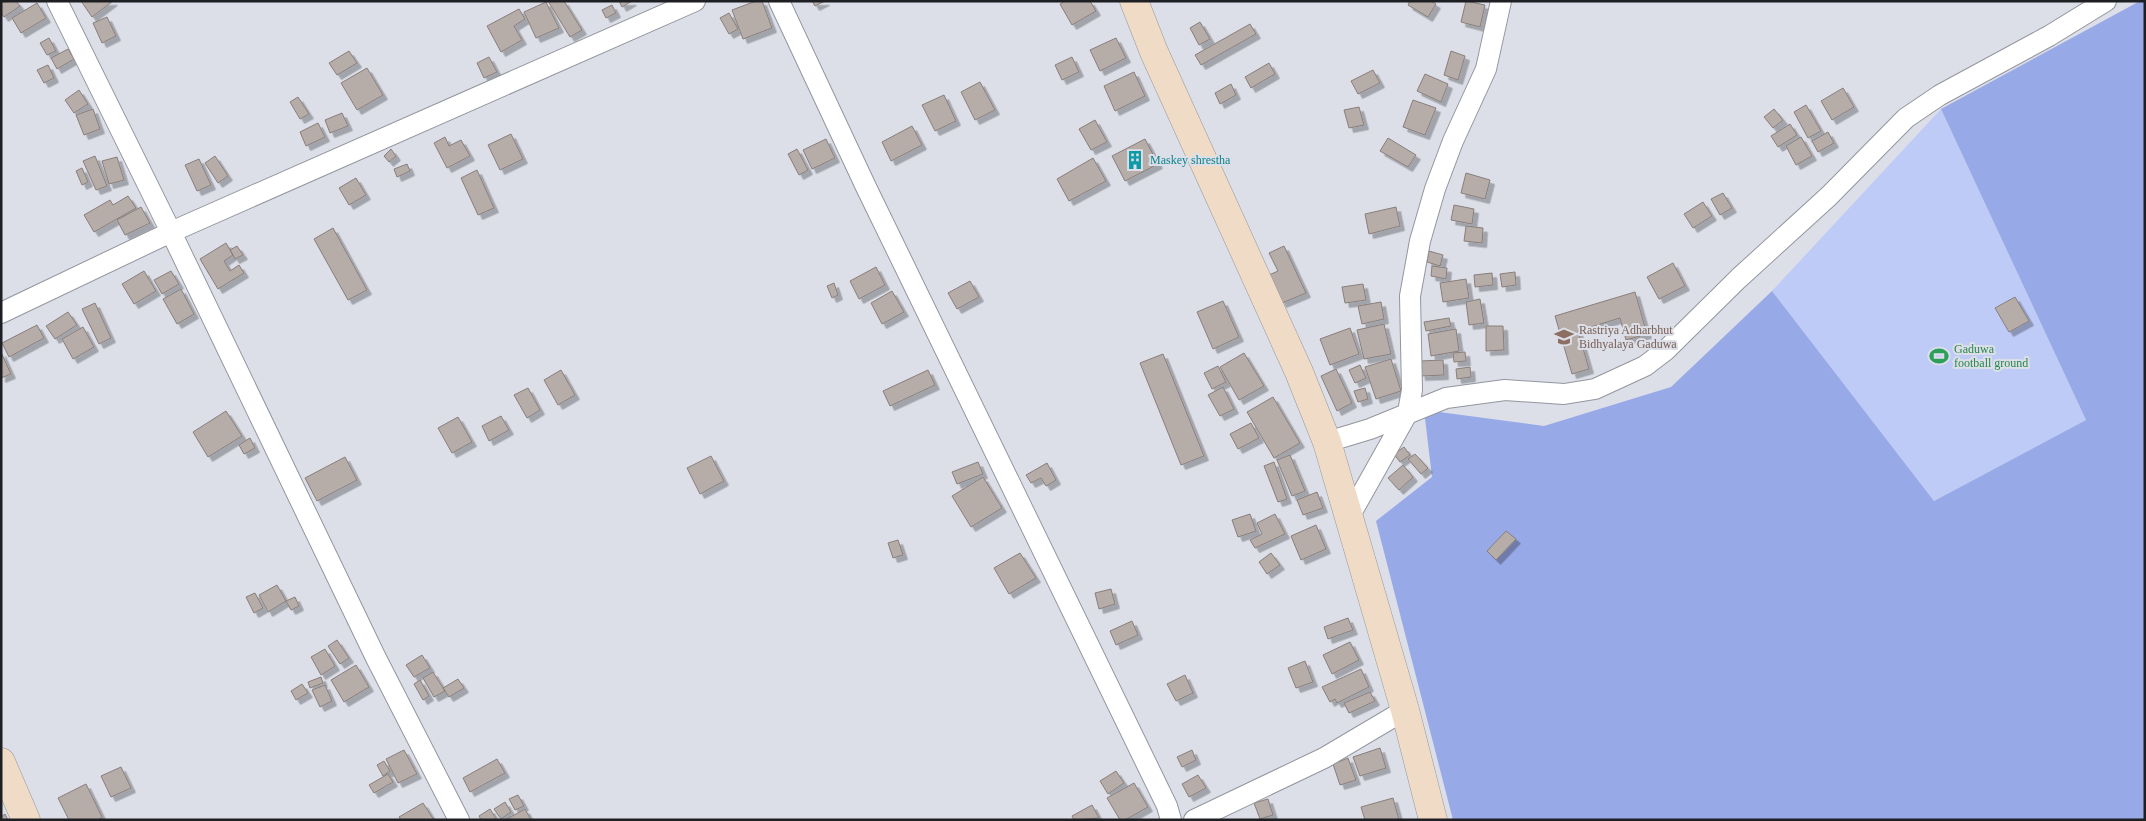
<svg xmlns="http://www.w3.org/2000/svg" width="2146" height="821" font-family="Georgia,serif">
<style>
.green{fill:#becbf7}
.forest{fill:#98a9e7}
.building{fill:#b6aca8;stroke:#887e7b;filter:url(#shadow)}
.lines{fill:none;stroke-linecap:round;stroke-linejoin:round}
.street-casing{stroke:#93969e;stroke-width:22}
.secondary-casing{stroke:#93969e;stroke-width:29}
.street{stroke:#fff;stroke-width:20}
.secondary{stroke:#f0dcc6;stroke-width:28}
.labels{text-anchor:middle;stroke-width:4;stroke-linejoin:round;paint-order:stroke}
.culture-label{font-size:12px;fill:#0d838f;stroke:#dcdfe8;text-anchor:start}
.education-label{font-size:12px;fill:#785e54;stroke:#dcdfe8;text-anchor:start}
.leisure-label{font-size:12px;fill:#27864d;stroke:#dcdfe8;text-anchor:start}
</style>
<defs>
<filter id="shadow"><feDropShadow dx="4.5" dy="4.5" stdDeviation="0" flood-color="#0004"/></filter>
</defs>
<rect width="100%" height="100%" fill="#dcdfe8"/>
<path class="green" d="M1941,109L2086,420L1934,501L1772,291Z"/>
<path class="forest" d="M2140,1H2145V820H1453L1376,521L1432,477L1424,410L1544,426L1671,387L1772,291L1934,501L2086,420L1941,109Z"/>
<path class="building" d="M16,1L20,6L4,17L1,13V2Z
M81,1H113L92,17Z
M548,1H564L582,30L570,37Z
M619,1H632L622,7Z
M756,1H762L772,28L743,39L732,10Z
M812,1H825L815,6Z
M1065,1H1090L1096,11L1072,25L1060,4Z
M1410,1H1431L1436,4L1428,17L1408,5Z
M1466,1L1485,5L1480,27L1461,22Z
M546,2L559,28L536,38L524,12Z
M37,3L46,18L21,33L12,18Z
M612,5L616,13L606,18L602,10Z
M519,9L525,19L514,26L522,40L501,52L487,26Z
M729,13L738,29L729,34L720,18Z
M107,17L116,36L102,43L93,23Z
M1200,22L1210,39L1199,45L1190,28Z
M1250,24L1256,34L1201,65L1195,55Z
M49,38L56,51L47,55L40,43Z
M1116,38L1126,58L1100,71L1090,50Z
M68,49L74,59L57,69L51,58Z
M349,51L357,63L337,75L329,63Z
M1451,51L1465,56L1458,80L1444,75Z
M489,57L497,72L484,78L477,63Z
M1072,57L1079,72L1062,80L1055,65Z
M1269,63L1275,74L1251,88L1245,77Z
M48,65L54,78L44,83L37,70Z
M367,68L383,95L357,110L341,83Z
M1373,70L1380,83L1358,94L1351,81Z
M1134,72L1145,96L1115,111L1104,86Z
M1425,74L1448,84L1441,102L1417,91Z
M980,82L995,110L975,120L961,92Z
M1231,84L1236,95L1220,104L1215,93Z
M1843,88L1854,107L1832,120L1821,101Z
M79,90L88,104L74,113L65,100Z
M944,95L956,121L935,131L922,105Z
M298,97L309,114L300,119L290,102Z
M1413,100L1436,108L1425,135L1403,127Z
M1806,105L1821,131L1808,138L1794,112Z
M1359,107L1364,125L1349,128L1344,110Z
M93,109L100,129L84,135L76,115Z
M1774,109L1783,120L1773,128L1764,117Z
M342,113L348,126L330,133L325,120Z
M1095,120L1107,142L1091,150L1079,129Z
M318,123L325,137L306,146L300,132Z
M1790,124L1797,135L1778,147L1771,136Z
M912,126L922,145L891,161L882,142Z
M1828,132L1834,143L1818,152L1812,141Z
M511,134L523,159L500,170L488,145Z
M445,137L449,146L461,140L470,156L447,168L434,143Z
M1801,137L1812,156L1796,165L1786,146Z
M1388,138L1416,155L1408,167L1380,151Z
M826,139L835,158L812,169L803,150Z
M1145,139L1158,164L1125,181L1112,156Z
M391,149L396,156L389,162L384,156Z
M797,149L808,170L799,175L788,154Z
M95,156L107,186L96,190L83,161Z
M215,156L228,176L218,183L205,163Z
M117,157L124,180L109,184L102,161Z
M1093,158L1106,181L1069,201L1057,179Z
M199,159L211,185L197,191L185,165Z
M407,164L410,171L397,177L394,169Z
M82,168L88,182L82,185L76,171Z
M477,170L494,208L478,215L461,178Z
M1466,173L1490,180L1485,199L1461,193Z
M356,178L366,195L349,205L339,188Z
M1723,193L1732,208L1720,215L1711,199Z
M128,196L136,208L94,232L84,215L110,200L113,205Z
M1703,202L1712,216L1693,228L1684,214Z
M1454,205L1474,209L1472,224L1451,220Z
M141,207L150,223L125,235L117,220Z
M1396,207L1400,226L1369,234L1365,214Z
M1466,226L1483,228L1482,243L1464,241Z
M333,228L367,290L348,300L314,239Z
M226,243L233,255L224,261L230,271L239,265L244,273L218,289L200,259Z
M237,246L243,255L235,259L230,250Z
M1284,246L1306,293L1282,303L1269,275L1278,271L1269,253Z
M1429,251L1443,255L1440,266L1427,262Z
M1673,263L1685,286L1659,299L1647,277Z
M1432,266L1447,268L1446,279L1431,276Z
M876,267L885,285L859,299L850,281Z
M144,271L156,291L134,304L122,284Z
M171,271L179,284L162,294L154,280Z
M1515,272L1516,285L1502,287L1500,274Z
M1492,273L1493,285L1475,287L1474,275Z
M1466,279L1469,298L1443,302L1440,283Z
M970,281L979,297L957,309L948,293Z
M834,283L838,295L832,298L827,286Z
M1363,284L1366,300L1345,303L1342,287Z
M181,289L194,314L177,324L163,299Z
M892,291L904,312L882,324L871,303Z
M1635,292L1647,334L1626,340L1620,318L1578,331L1589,369L1572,374L1555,316Z
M2015,297L2029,321L2009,332L1995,308Z
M1480,299L1484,323L1469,325L1466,302Z
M1223,301L1239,337L1213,349L1197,312Z
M1381,302L1384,319L1362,324L1358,306Z
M95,303L111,338L99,344L82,309Z
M68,312L77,325L55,339L46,326Z
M1449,318L1451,326L1426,331L1424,322Z
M1384,324L1391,354L1364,359L1357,330Z
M37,325L44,338L9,357L2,343Z
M1486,326H1503L1504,350L1486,351Z
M83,327L94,347L73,359L62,339Z
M1350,328L1359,354L1330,365L1320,339Z
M1456,329L1459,351L1431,356L1428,334Z
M1,352L11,374L1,378Z
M1465,352L1466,361L1454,362L1453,353Z
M1244,353L1264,386L1239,400L1220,367Z
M1163,354L1204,456L1181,465L1140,363Z
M1391,359L1401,391L1376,399L1365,367Z
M1443,360L1444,375L1421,376L1420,361Z
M1360,365L1366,378L1355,383L1349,370Z
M1218,366L1226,382L1212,389L1204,373Z
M1470,367L1471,377L1457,379L1456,369Z
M1336,369L1352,403L1337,411L1321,376Z
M561,370L575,395L558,405L544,380Z
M928,370L935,385L890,406L883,391Z
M1223,387L1234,409L1220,416L1208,395Z
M528,388L540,410L527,418L514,395Z
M1365,388L1368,399L1358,402L1354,391Z
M1273,397L1300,443L1274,458L1247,412Z
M226,411L242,436L208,457L193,432Z
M501,416L509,430L489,441L482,426Z
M458,417L472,442L452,453L438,428Z
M1251,423L1259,438L1238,449L1230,434Z
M250,438L255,448L244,454L239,445Z
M1404,447L1410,455L1400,462L1394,454Z
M1415,454L1428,468L1421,474L1408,459Z
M1290,455L1305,491L1292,496L1277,460Z
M711,456L724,481L700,494L687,468Z
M345,457L357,480L317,501L305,478Z
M978,462L983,474L957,484L952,472Z
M1274,462L1287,499L1278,502L1264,466Z
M1047,463L1056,480L1046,486L1041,478L1031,483L1026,475Z
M1403,465L1413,477L1399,490L1388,478Z
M983,477L1002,508L971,527L952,496Z
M1317,492L1323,508L1303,515L1297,500Z
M1250,514L1256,531L1238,537L1232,520Z
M1275,514L1285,534L1255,548L1250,540L1262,534L1257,523Z
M1316,525L1326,549L1301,560L1291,536Z
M1506,531L1516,539L1496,560L1487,551Z
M898,540L903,555L893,558L888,543Z
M1020,553L1036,578L1009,594L994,568Z
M1271,553L1280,565L1267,574L1259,562Z
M277,585L286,601L268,612L259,595Z
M1111,589L1115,604L1099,609L1095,593Z
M255,593L263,608L254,613L246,597Z
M295,597L299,606L291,610L286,601Z
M1348,618L1353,630L1328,639L1324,627Z
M1132,621L1138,635L1116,645L1110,631Z
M337,640L349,658L340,664L328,646Z
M1350,642L1359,660L1332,674L1323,655Z
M325,649L335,666L321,675L311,657Z
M422,655L430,668L414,677L406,665Z
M1305,661L1313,682L1296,688L1288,668Z
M356,665L369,687L344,702L331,680Z
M1361,669L1369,687L1337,703L1335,699L1330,702L1322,687Z
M433,672L445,691L434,697L423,678Z
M1185,675L1193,693L1176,701L1167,684Z
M321,677L323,683L310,688L308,682Z
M458,679L464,688L449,697L443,688Z
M420,680L429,696L423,700L414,684Z
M302,684L308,693L296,700L291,691Z
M325,685L332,701L320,707L312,690Z
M1370,692L1375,701L1349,713L1344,703Z
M1380,748L1386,768L1360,776L1353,757Z
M404,750L417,774L398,783L386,759Z
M1192,750L1196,760L1182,767L1177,757Z
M1348,758L1356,780L1340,785L1333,764Z
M497,759L505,773L470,792L463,778Z
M384,761L390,771L383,776L377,765Z
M121,767L131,788L111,797L101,776Z
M1116,771L1124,783L1108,794L1100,781Z
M388,774L393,782L374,793L369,785Z
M1198,775L1206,788L1189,797L1182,784Z
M1134,783L1148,807L1125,820H1120L1107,798Z
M86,784L102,817L98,820H69L58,798Z
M518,795L524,806L515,810L509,799Z
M1393,798L1399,820H1365L1361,807Z
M1268,799L1273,815L1260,819L1254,803Z
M505,802L511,812L501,819L494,809Z
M423,803L434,820H401L399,817Z
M1092,805L1099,818L1074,820L1072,816Z
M490,809L497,820H481L479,816Z
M525,809L531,820H505Z
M5,814L8,820H1V817Z"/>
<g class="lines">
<g class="street-casing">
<path id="street" d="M57,1L171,232L376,658L459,820
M779,1L866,187L1167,806L1171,820
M1,313L171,232L695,1
M1327,442L1370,429L1446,398L1505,390L1564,394L1595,389L1645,366L1666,350L1739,278L1829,196L1906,118L1940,95L2049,36L2106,1
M1349,517L1408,412L1412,390L1410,296L1420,241L1435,189L1453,141L1486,69L1501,1
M1194,820L1324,758L1405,710"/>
</g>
<g class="secondary-casing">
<path id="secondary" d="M1134,1L1154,52L1299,372L1327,442L1405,710L1433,820
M1,762L26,820"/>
</g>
<use href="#street" class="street"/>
<use href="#secondary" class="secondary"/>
</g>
<defs>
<g id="building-bare" transform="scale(1.5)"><path d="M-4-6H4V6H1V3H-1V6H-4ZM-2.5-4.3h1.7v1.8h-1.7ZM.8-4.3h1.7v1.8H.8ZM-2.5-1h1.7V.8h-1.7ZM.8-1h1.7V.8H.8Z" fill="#0f9aa8" stroke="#dcdfe8" stroke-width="2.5" paint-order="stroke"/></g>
<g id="school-bare" transform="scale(1.5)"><path d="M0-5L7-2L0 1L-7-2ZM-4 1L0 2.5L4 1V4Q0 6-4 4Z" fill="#8d6e63" stroke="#dcdfe8" stroke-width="2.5" paint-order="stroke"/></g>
<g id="stadium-bare" transform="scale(1.5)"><path d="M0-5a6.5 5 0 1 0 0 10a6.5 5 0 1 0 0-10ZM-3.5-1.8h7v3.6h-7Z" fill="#2e9e5b" stroke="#dcdfe8" stroke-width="2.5" paint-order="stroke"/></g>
</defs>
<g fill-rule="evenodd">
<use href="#building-bare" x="1135" y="160"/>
<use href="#school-bare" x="1564" y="337"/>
<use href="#stadium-bare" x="1939" y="356"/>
</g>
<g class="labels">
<g class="culture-label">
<text x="1150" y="164">Maskey shrestha</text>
</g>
<g class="education-label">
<text x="1579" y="334">Rastriya Adharbhut<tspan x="1579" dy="14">Bidhyalaya Gaduwa</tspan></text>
</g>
<g class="leisure-label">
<text x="1954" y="353">Gaduwa<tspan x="1954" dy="14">football ground</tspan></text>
</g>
</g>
<rect width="2146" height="821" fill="none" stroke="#1e1f22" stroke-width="5"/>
</svg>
